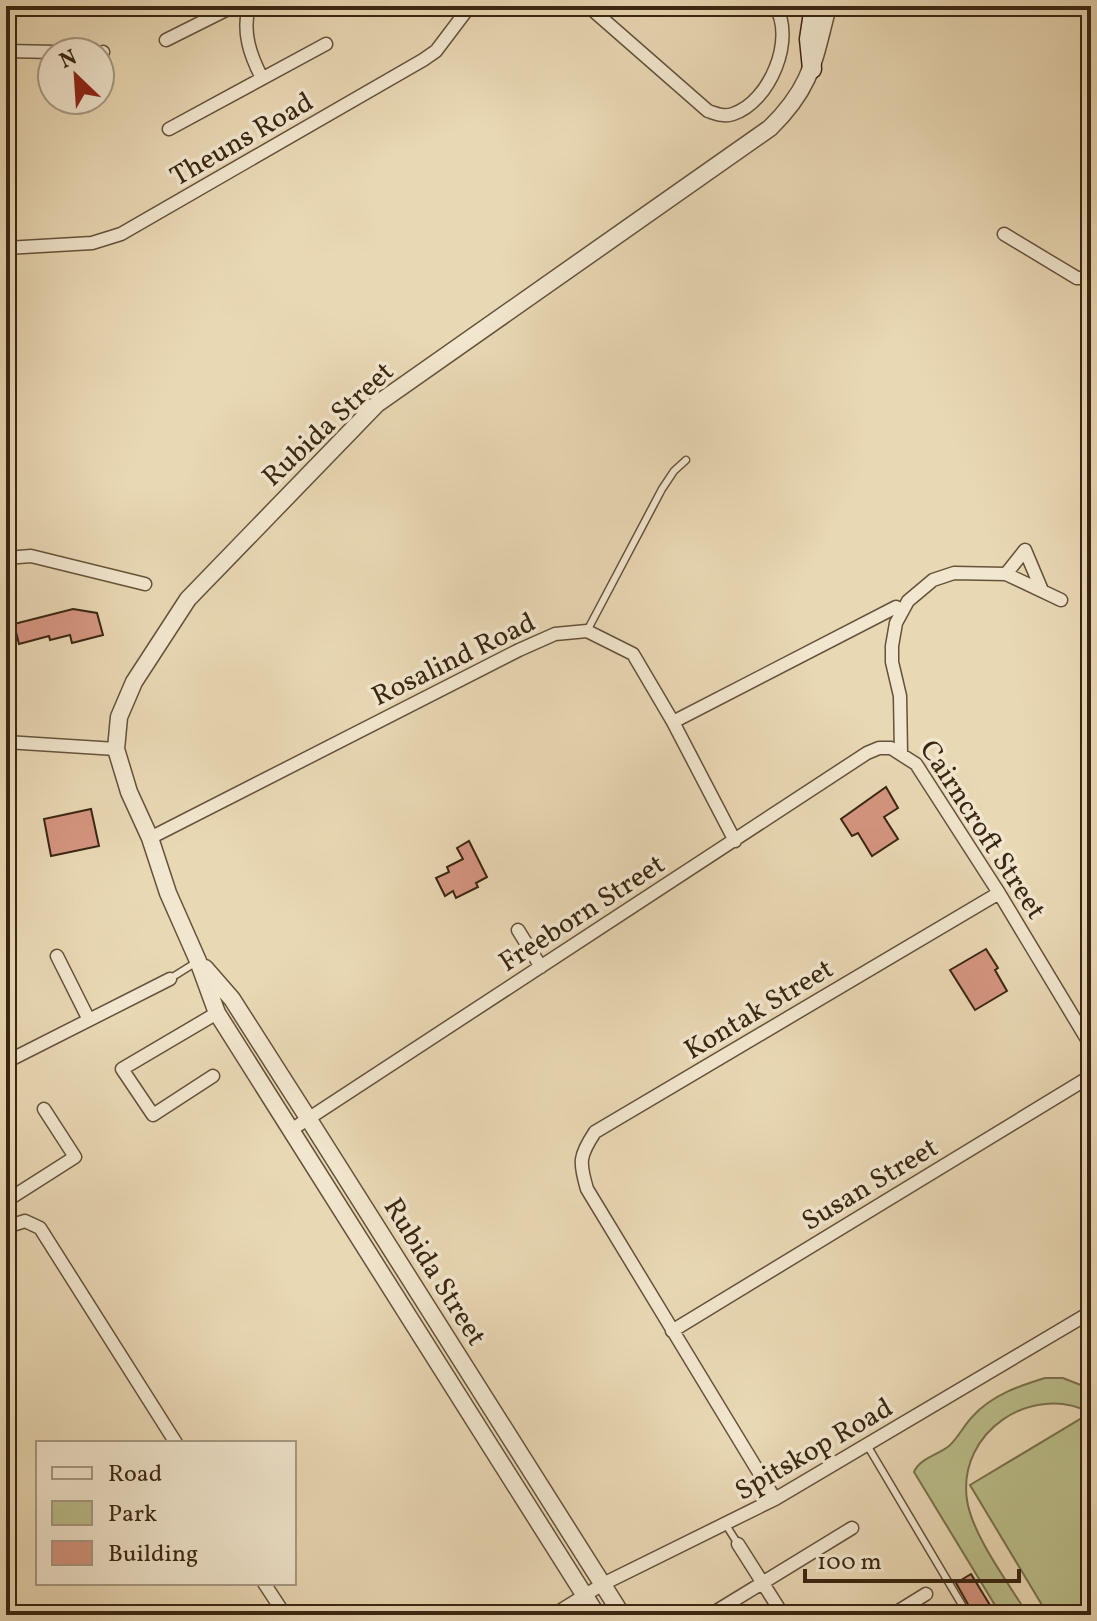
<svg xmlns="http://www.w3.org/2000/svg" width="1097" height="1621" font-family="Vollkorn,serif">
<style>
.green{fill:#babe8b;stroke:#7a724e;stroke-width:2}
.building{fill:#d59580;stroke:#392612;stroke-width:2}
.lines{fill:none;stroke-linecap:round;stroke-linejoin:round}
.service-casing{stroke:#65523a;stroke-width:9}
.minor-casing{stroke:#65523a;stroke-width:15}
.tertiary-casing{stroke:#65523a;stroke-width:19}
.secondary-casing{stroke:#392612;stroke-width:21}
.service{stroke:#f1e6ce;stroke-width:6}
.minor{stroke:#f1e6ce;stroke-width:12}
.tertiary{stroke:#f1e6ce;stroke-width:16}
.secondary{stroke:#f1e6ce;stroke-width:18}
.labels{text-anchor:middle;stroke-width:7;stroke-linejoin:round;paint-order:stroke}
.street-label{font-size:28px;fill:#392612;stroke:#f1e6ce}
</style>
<rect width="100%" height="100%" fill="#e9d8b4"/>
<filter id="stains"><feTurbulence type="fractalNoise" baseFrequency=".0025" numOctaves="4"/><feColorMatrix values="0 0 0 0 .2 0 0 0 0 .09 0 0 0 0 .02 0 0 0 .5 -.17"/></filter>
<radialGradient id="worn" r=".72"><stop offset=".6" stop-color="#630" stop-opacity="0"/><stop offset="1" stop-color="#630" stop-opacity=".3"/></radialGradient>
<path class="green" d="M1045,1378H1063L1091,1389V1413C1032,1382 957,1432 967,1500C972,1535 1009,1584 1028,1615H1001L914,1472C920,1458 938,1455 949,1446C958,1438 964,1425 973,1416C992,1395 1019,1386 1045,1378Z
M1087,1415L1091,1422V1615H1048L970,1485Z"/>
<path class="building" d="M73,609L97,613L103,635L72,643L70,635L50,640L49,636L19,644L14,624Z
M886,787L898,808L884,817L898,839L872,856L858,833L852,836L841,819Z
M91,809L99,846L51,856L44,819Z
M469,841L487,877L476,883L478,887L456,898L453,891L445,896L436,878L449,872L447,867L463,859L457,848Z
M986,949L998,968L995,970L1007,991L975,1010L950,970Z
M971,1574L996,1615H974L956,1583Z"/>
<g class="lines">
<g class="service-casing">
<path id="service" d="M587,631L662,489L674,471L686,460
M171,978L195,963
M867,1445L968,1615
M726,1525L738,1544"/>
</g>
<g class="minor-casing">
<path id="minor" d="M249,6C242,32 250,55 262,78
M588,6L708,111C717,114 724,117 733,114C770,102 796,38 775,6
M166,40L234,6
M6,51L55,52
M100,53L103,52
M169,129L326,44
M1004,234L1077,278H1091
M6,248L92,243L121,234L423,60L436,51L470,6
M6,558L31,556L145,584
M1006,574L1025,550L1041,588
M673,722L896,607
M6,742L116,749
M901,753L900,696L892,662V646L896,623L908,601L933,580L954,573L1006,574L1061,600
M150,838L519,650L555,634L587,631L633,654L673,722L735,841
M518,930L541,967
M57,956L89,1020
M6,1062L170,979
M213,1076L153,1115L122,1069L217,1013
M291,1130L867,753L879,748H891L916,764L999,893L1091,1046
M6,1201L75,1157L44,1109
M6,1227L25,1221L40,1228L176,1443
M672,1331L1091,1076
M775,1499L587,1189C579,1162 579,1156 595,1132L999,893
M738,1544L783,1615
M264,1583L285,1615
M553,1615L603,1584L775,1499L1091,1312
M710,1615L852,1528
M892,1615L926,1594"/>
</g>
<g class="tertiary-casing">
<path id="tertiary" d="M205,968L232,999L308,1118L622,1615
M597,1615L217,1013L198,961L168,893L150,838L129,792L116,749L119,717L134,682L188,599L377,404L770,128C812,87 814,60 828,6"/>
</g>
<g class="secondary-casing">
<path id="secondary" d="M812,69L809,39L814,6"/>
</g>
<use href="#service" class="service"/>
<use href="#minor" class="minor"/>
<use href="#tertiary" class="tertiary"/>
<use href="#secondary" class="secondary"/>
</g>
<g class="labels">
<g class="street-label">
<text transform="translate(241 138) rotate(-30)" y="10">Theuns Road</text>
<text transform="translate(327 423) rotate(-43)" y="10">Rubida Street</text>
<text transform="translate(453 658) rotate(-26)" y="10">Rosalind Road</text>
<text transform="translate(984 829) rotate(57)" y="10">Cairncroft Street</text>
<text transform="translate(581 912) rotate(-33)" y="10">Freeborn Street</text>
<text transform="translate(758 1008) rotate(-31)" y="10">Kontak Street</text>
<text transform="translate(869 1183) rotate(-31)" y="10">Susan Street</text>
<text transform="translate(436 1271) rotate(58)" y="10">Rubida Street</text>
<text transform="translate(813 1448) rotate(-30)" y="10">Spitskop Road</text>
</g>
</g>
<rect width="1097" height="1621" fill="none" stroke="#e9d8b4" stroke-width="32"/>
<rect x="8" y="8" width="1081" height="1605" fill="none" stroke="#392612" stroke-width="4"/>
<rect x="16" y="16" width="1065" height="1589" fill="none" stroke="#392612" stroke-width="2"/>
<rect x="36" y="1441" width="260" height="144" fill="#f1e6ce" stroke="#a79983" stroke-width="2"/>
<rect x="52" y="1467" width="40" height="12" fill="#f1e6ce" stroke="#a79983" stroke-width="2"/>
<text x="108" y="1481" font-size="24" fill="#392612">Road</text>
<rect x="52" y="1501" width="40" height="24" fill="#babe8b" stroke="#a79983" stroke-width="2"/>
<text x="108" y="1521" font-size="24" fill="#392612">Park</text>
<rect x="52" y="1541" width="40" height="24" fill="#d59580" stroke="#a79983" stroke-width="2"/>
<text x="108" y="1561" font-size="24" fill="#392612">Building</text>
<g transform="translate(76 76) rotate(335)"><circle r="38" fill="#f1e6ce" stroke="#a79983" stroke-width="2"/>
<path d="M0-6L14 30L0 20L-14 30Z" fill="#8f2418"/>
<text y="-12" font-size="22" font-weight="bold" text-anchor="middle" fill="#392612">N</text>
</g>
<path d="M805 1569v12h214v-12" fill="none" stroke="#392612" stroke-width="4"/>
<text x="817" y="1569" font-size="24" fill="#392612" stroke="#f1e6ce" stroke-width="6" paint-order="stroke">100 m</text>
<rect width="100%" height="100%" filter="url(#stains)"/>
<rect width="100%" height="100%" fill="url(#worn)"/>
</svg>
